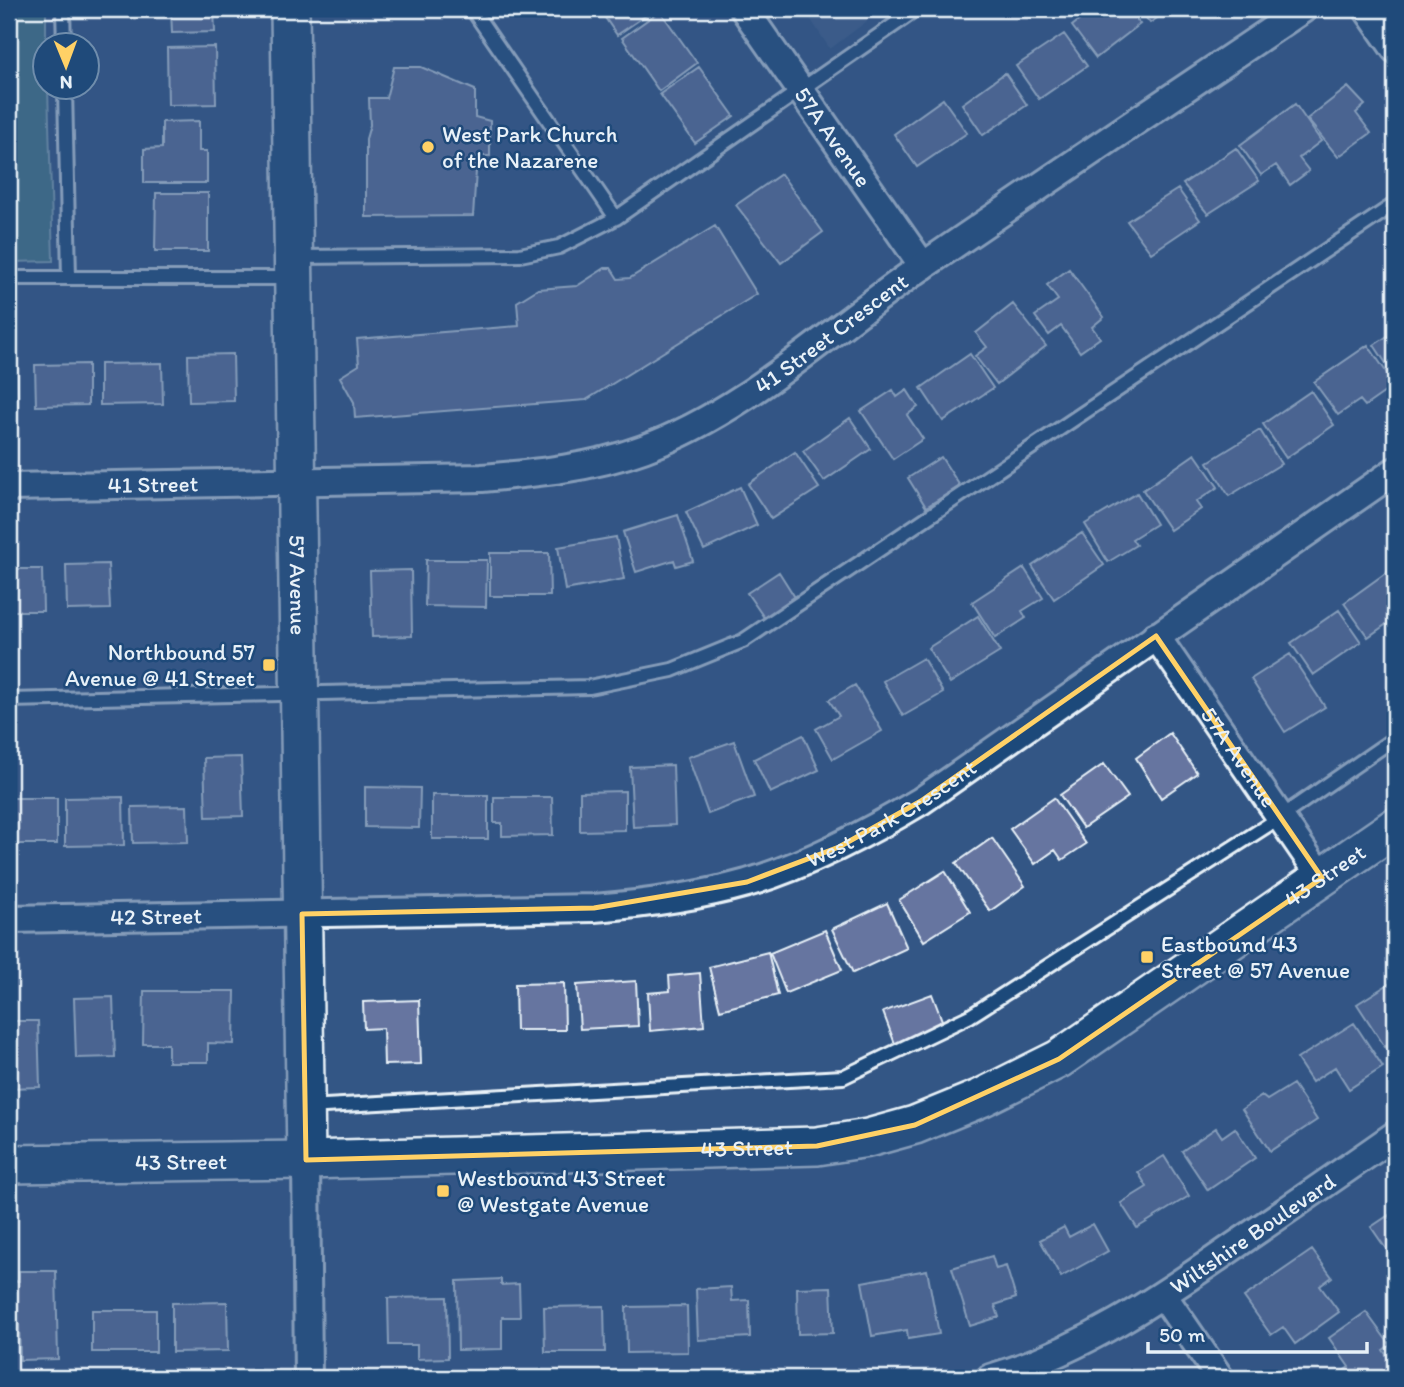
<svg xmlns="http://www.w3.org/2000/svg" width="1404" height="1387" font-family="Itim,sans-serif">
<style>
.built{fill:#45628f}
.green{fill:#4b7e8b;stroke:#9ab8c2;stroke-width:2}
.building{fill:#6674a0;stroke:#e8f1f8;stroke-width:2}
.lines{fill:none;stroke-linecap:round;stroke-linejoin:round}
.lane-casing{stroke:#e8f1f8;stroke-width:18}
.street-casing{stroke:#e8f1f8;stroke-width:32}
.secondary-casing{stroke:#e8f1f8;stroke-width:42}
.lane{stroke:#1f4a7a;stroke-width:12}
.street{stroke:#1f4a7a;stroke-width:26}
.secondary{stroke:#1f4a7a;stroke-width:37}
.marked{fill:none;stroke:#ffd166;stroke-width:5;stroke-linejoin:round}
.poi-dot{fill:#ffd166;stroke:#1f4a7a;stroke-width:2.5}
.labels{text-anchor:middle;stroke-width:5;stroke-linejoin:round;paint-order:stroke}
.poi-label{font-size:23px;fill:#e8f1f8;stroke:#1f4a7a;text-anchor:start}
.street-label{font-size:23px;fill:#e8f1f8;stroke:#1f4a7a}
</style>
<rect width="100%" height="100%" fill="#335685"/>
<filter id="ink" filterUnits="userSpaceOnUse"><feTurbulence type="fractalNoise" baseFrequency=".0143" numOctaves="2"/><feDisplacementMap in="SourceGraphic" scale="14" xChannelSelector="R" yChannelSelector="G"/><feConvolveMatrix kernelMatrix="1 2 1 2 8 2 1 2 1" color-interpolation-filters="sRGB"/></filter>
<g filter="url(#ink)">
<path class="built" d="M804,9H883L830,49Z"/>
<path class="green" d="M9,9H46V88H48L53,261L9,262Z"/>
<path class="building" d="M171,9H214L215,32L172,33Z
M599,9H650L652,11L617,35Z
M1094,9H1128L1140,24L1096,58L1072,26Z
M1139,9H1170L1150,23Z
M660,11L697,63L659,91L622,38Z
M1064,34L1087,66L1039,99L1016,66Z
M215,47L216,104L168,105L167,48Z
M394,67H421L475,90V117L490,121V156H477L473,216L366,217V139L370,125L369,98H386Z
M699,67L734,116L695,143L660,94Z
M1005,73L1027,105L983,135L962,104Z
M1348,87L1365,105L1356,113L1371,133L1338,157L1307,119Z
M943,99L967,133L917,167L894,134Z
M1295,104L1321,141L1299,158L1309,171L1290,185L1276,165L1261,175L1240,145Z
M199,121V151H207V183H144V149L162,148V122Z
M1236,148L1259,181L1208,214L1183,184Z
M781,174L823,232L781,263L736,205Z
M1178,189L1200,220L1151,253L1127,221Z
M156,193H208V251H155Z
M715,226L757,294L586,400L355,418L354,402L340,377L359,365L357,339L519,326L517,302L538,289L577,286L605,268H611L618,279L630,278Z
M1069,269L1104,317L1092,327L1100,338L1080,352L1061,326L1049,335L1035,316L1058,300L1047,285Z
M1013,304L1046,346L997,384L975,356L987,347L976,333Z
M1395,331V377L1374,345Z
M1368,345L1395,385L1365,406L1360,400L1338,415L1314,382Z
M233,354L234,401L189,402L188,355Z
M970,354L993,388L943,421L921,388Z
M162,363L163,404L100,405V364Z
M88,364V405L36,406L35,365Z
M9,369H17L18,409L9,410Z
M893,390L897,397L907,390L918,407L907,415L923,439L893,459L861,411Z
M1311,391L1334,425L1286,458L1263,424Z
M850,418L871,449L824,481L803,451Z
M1260,430L1281,464L1229,496L1208,462Z
M795,452L819,488L771,519L748,484Z
M1195,454L1218,487L1196,502L1201,509L1170,530L1143,490Z
M941,457L960,486L926,507L908,478Z
M740,487L757,525L704,550L686,512Z
M1137,493L1156,524L1132,539L1136,545L1108,562L1085,524Z
M678,515L693,561L676,566L674,560L636,572L623,532Z
M1082,533L1104,565L1054,599L1032,566Z
M616,537L624,579L565,590L558,547Z
M490,553H549L550,596H490Z
M426,560H487L486,607L425,606Z
M108,564L110,609L67,610L66,565Z
M1394,567L1395,618L1368,637L1344,603Z
M1024,568L1043,598L1022,611L1026,618L995,638L972,602Z
M9,569H42L43,611H9Z
M411,570L412,636L372,637L370,571Z
M779,572L796,599L765,619L747,593Z
M1339,610L1361,642L1313,675L1291,643Z
M978,616L1000,652L950,683L928,648Z
M1290,654L1325,707L1285,732L1251,679Z
M923,658L943,693L903,716L883,681Z
M855,685L882,731L833,759L816,729L839,716L829,700Z
M1170,733L1197,773L1161,798L1136,758Z
M803,735L819,770L770,793L754,759Z
M734,741L754,797L708,814L688,757Z
M241,757L243,816L206,817L204,758Z
M1104,764L1128,797L1083,828L1060,795Z
M673,765L675,825L633,827L630,767Z
M365,787L420,788L419,828L365,827Z
M625,791V830L580,831V792Z
M432,795H488V839H432Z
M123,797L124,845L65,846V798Z
M494,797H552L553,835L502,836V823H494Z
M9,798H57V844H9Z
M1054,798L1086,844L1062,860L1055,850L1035,864L1010,829Z
M187,806L188,842L133,843L132,807Z
M992,838L1025,886L990,911L956,863Z
M945,871L970,912L924,941L899,900Z
M887,903L907,948L853,973L832,929Z
M825,930L842,970L786,993L770,953Z
M768,952L778,995L720,1010L709,967Z
M700,973L704,1026L650,1031L648,993L670,991L669,976Z
M1395,980V1040L1385,1047L1357,1004Z
M636,981L638,1026L580,1029L577,985Z
M564,983L565,1030H516L515,984Z
M144,991H235L234,1044L208,1043V1062H168V1044H143Z
M932,994L946,1031L897,1049L883,1012Z
M113,997L115,1057L76,1058L74,998Z
M419,1000L421,1064L384,1065L383,1028L364,1029L363,1002Z
M9,1021H38L40,1087L9,1088Z
M1354,1023L1383,1067L1349,1089L1335,1067L1312,1082L1297,1059Z
M1293,1084L1317,1120L1270,1151L1242,1109L1262,1096L1267,1100Z
M1216,1128L1222,1137L1235,1128L1255,1158L1208,1190L1182,1151Z
M1164,1156L1189,1196L1137,1228L1121,1203L1147,1187L1138,1172Z
M1389,1215L1395,1225V1262L1371,1227Z
M1093,1224L1108,1251L1061,1277L1040,1240L1064,1227L1069,1237Z
M1312,1250L1332,1277L1320,1286L1339,1312L1295,1344L1283,1327L1271,1335L1244,1297Z
M992,1256L996,1269L1006,1266L1016,1298L995,1305L999,1317L970,1326L952,1268Z
M927,1270L939,1334L908,1339L907,1330L872,1336L862,1282Z
M19,1271H56L58,1359L20,1360L19,1323H9V1281H19Z
M501,1279V1285L519,1284L520,1317H502V1349L458,1350L457,1281Z
M731,1287L732,1301L749,1300L750,1337L698,1340L696,1289Z
M831,1287L833,1333L798,1334L797,1288Z
M447,1297L448,1358L417,1359V1345H389L388,1298Z
M227,1302L228,1351L172,1352V1303Z
M604,1306L605,1352H545L544,1307Z
M687,1306L688,1352L627,1353L626,1307Z
M92,1310H156V1352H92Z
M1366,1312L1390,1345L1383,1350L1395,1368V1378H1333L1349,1367L1329,1338Z"/>
<g class="lines">
<g class="lane-casing">
<path id="lane" d="M63,9L64,46
M472,9L616,218
M65,88L69,278
M298,257L520,255L559,247L616,218L917,9
M9,278H292
M9,700L589,687L672,670L743,641L1395,204
M307,1107L843,1077L970,1016L1279,818L1395,738"/>
</g>
<g class="street-casing">
<g id="street">
<path id="s1" d="M744,9L923,266"/>
<path d="M1367,9L1395,49"/>
<path id="s2" d="M9,487L482,478C537,473 591,468 643,449C747,412 835,325 926,264C1051,178 1177,94 1303,9"/>
<path id="s3" d="M1156,636L1322,878"/>
<path id="s4" d="M9,919L594,908C645,904 697,897 747,883C809,864 866,834 921,801L1395,471"/>
<path d="M306,1160L308,1378"/>
<path d="M1163,1295L1220,1378"/>
<path id="s5" d="M990,1378C1082,1351 1155,1301 1233,1247C1287,1210 1341,1173 1395,1135"/>
</g>
</g>
<g class="secondary-casing">
<g id="secondary">
<path id="s6" d="M290,9L306,1160"/>
<path id="s7" d="M9,1164L306,1160L817,1146L868,1138L915,1125L981,1098L1059,1059L1395,827"/>
</g>
</g>
<use href="#lane" class="lane"/>
<use href="#street" class="street"/>
<use href="#secondary" class="secondary"/>
</g>
</g>
<path d="M0 0H1404V1387H0ZM1156,636L1322,878L1059,1059L915,1125L817,1146L306,1160L302,914L594,908L747,882L839,847L921,801Z" fill="#335685" fill-opacity=".55" fill-rule="evenodd"/>
<path class="marked" d="M1156,636L1322,878L1059,1059L915,1125L817,1146L306,1160L302,914L594,908L747,882L839,847L921,801Z"/>
<g class="poi-dot">
<circle cx="428" cy="147" r="7"/>
<rect x="262" y="658" width="14" height="14" rx="3.5"/>
<rect x="1140" y="950" width="14" height="14" rx="3.5"/>
<rect x="436" y="1184" width="14" height="14" rx="3.5"/>
</g>
<g class="labels">
<g class="poi-label">
<text x="442" y="142">West Park Church<tspan x="442" dy="26">of the Nazarene</tspan></text>
<text x="255" y="660" text-anchor="end">Northbound 57<tspan x="255" dy="26">Avenue @ 41 Street</tspan></text>
<text x="1161" y="952">Eastbound 43<tspan x="1161" dy="26">Street @ 57 Avenue</tspan></text>
<text x="457" y="1186">Westbound 43 Street<tspan x="457" dy="26">@ Westgate Avenue</tspan></text>
</g>
<g class="street-label">
<text dy="8" stroke="none"><textPath href="#s1" startOffset="156">57A Avenue</textPath></text>
<text dy="8" stroke="none"><textPath href="#s2" startOffset="859">41 Street Crescent</textPath></text>
<text dy="8" stroke="none"><textPath href="#s2" startOffset="144">41 Street</textPath></text>
<text dy="8" stroke="none"><textPath href="#s6" startOffset="576">57 Avenue</textPath></text>
<text dy="8" stroke="none"><textPath href="#s3" startOffset="147">57A Avenue</textPath></text>
<text dy="8" stroke="none"><textPath href="#s4" startOffset="901">West Park Crescent</textPath></text>
<text dy="8" stroke="none"><textPath href="#s7" startOffset="1390">43 Street</textPath></text>
<text dy="8" stroke="none"><textPath href="#s4" startOffset="147">42 Street</textPath></text>
<text dy="8" stroke="none"><textPath href="#s7" startOffset="738">43 Street</textPath></text>
<text dy="8" stroke="none"><textPath href="#s7" startOffset="172">43 Street</textPath></text>
<text dy="8" stroke="none"><textPath href="#s5" startOffset="301">Wiltshire Boulevard</textPath></text>
</g>
</g>
<rect width="1404" height="1387" fill="none" stroke="#1f4a7a" stroke-width="35"/>
<rect x="18" y="18" width="1369" height="1352" fill="none" stroke="#e8f1f8" stroke-width="2.5" filter="url(#ink)"/>
<g transform="translate(66 66) rotate(179)"><circle r="33" fill="#1f4a7a" stroke="#6f8dac" stroke-width="2"/>
<path d="M0-5L12 26L0 18L-12 26Z" fill="#ffd166"/>
<text y="-10" font-size="19" font-weight="bold" text-anchor="middle" fill="#e8f1f8">N</text>
</g>
<path d="M1148 1342v10h219v-10" fill="none" stroke="#e8f1f8" stroke-width="3.5"/>
<text x="1159" y="1342" font-size="21" fill="#e8f1f8" stroke="#1f4a7a" stroke-width="5" paint-order="stroke">50 m</text>
</svg>
